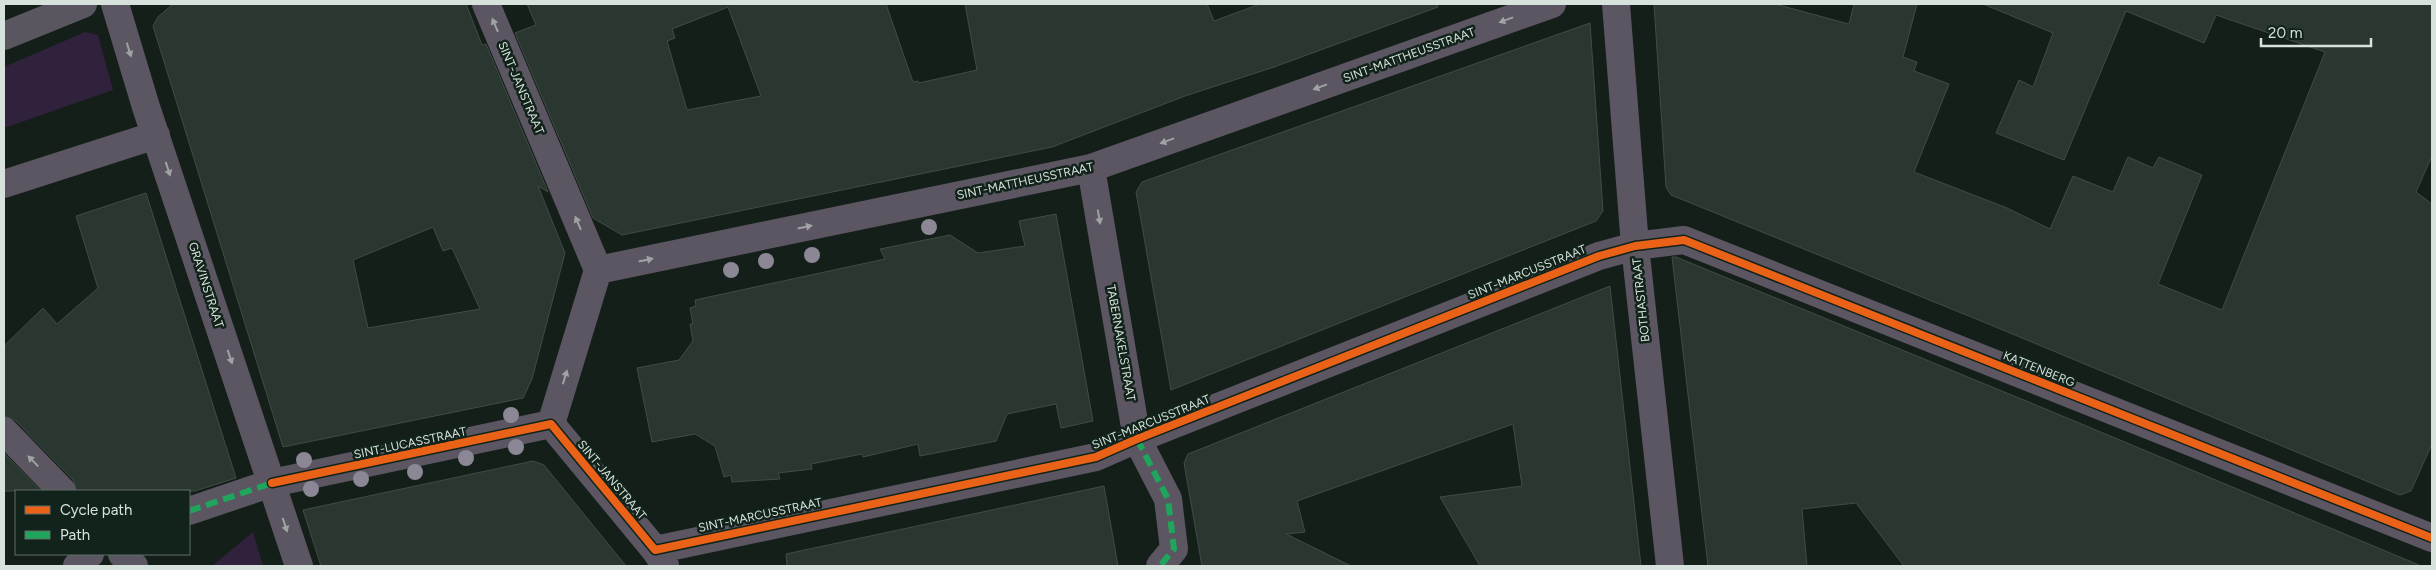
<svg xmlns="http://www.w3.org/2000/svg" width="2436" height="570" font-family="Figtree,sans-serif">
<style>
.green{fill:#30223d}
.building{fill:#2a3731;stroke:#424b46;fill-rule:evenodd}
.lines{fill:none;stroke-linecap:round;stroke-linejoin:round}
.minor{stroke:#5b5661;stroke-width:28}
.major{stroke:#595660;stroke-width:28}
.quiet{stroke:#20a55d;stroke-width:6;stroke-dasharray:12 6;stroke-linecap:butt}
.cycleway-casing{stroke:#11231a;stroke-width:11}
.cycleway{stroke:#ea6118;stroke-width:8}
.tree{fill:#8b8794}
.oneway{fill:#9fa3a4}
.labels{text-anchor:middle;stroke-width:5;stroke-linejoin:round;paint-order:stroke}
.street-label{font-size:12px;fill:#d6e2db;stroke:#11231a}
</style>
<rect width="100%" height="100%" fill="#151f1a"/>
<path class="green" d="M85,32L98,35L113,90L4,128V67Z
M253,532L263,566H212Z"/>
<path class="building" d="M173,4H466L482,45L486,44L548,192L538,186L565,253L532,379L523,398L283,447L153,26L158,17ZM433,227L443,251L452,248L480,309L368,328L353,260Z
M527,4H886L913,82L918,81L919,83L977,70L965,4H1207L1214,21L1260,4H1437L1438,7L1274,67L1185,96L1052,147L622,235L593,218L515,33L536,25ZM728,7L761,96L687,110L667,41L675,38L672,29Z
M1654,4H1775L1849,24L1854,4H1917L1903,57L1917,62L1914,71L1949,84L1914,172L2007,208L2050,229L2073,176L2113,192L2128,157L2153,168L2159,157L2202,175L2158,284L2222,310L2325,52L2216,15L2204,43L2126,11L2064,160L1996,133L2019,80L2033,87L2053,33L1983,4H2432V156L2416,192L2432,204V444L2411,491L2400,495L1986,323L1671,195L1666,187Z
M1590,23L1603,211L1596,221L1171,390L1136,192L1142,182Z
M146,193L236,478L195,491H77L73,480L15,420L4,416V346L43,308L57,324L98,288L76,216Z
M1056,214L1093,421L1061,428L1056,404L1007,414L996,441L920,456L918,444L863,457L862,454L811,464L812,469L778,473L780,479L732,482L731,475L724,477L715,446L695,434L652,442L637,368L679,360L693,341L690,324H693L690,308L696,306L695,300L885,259L880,249L950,235L978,253L1025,246L1019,221Z
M1672,257H1676L2048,410L2419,565V566H1904L1856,503L1802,509L1807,566H1708Z
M1610,286L1641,566H1480L1440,497L1522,486L1513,424L1297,501L1305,532L1286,534L1351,566H1202L1184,463L1188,454Z
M4,453L41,491H4Z
M533,461L544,465L626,566H321L303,510Z
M1104,486L1118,566H787L786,554Z"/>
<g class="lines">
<path class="minor" d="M115,4L146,107L299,566
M486,4L598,270L551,424
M1616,4L1635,246L1670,566
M1091,168L1137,439L1168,499L1174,549L1160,566
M4,184L156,135
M598,270L1091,168L1552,4
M551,424L655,550L665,565
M4,431L62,491
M189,511L272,483L551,424
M655,550L1096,457L1137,439L1599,256L1635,246L1684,240L2432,538
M122,554L134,566
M77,566L90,554"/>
<path class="major" d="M4,36L83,4"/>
<path class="quiet" d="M1137,439L1168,499L1174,549L1160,566
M189,511L272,483"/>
<g class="cycleway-casing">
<path id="cycleway" d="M272,483L551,424L655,550L1096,457L1137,439L1599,256L1635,246L1684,240L2432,538"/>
</g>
<use href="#cycleway" class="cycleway"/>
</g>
<g class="tree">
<circle cx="929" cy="227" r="8"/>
<circle cx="812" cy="255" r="8"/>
<circle cx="766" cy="261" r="8"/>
<circle cx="731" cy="270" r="8"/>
<circle cx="511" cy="415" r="8"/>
<circle cx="516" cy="447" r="8"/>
<circle cx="466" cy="458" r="8"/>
<circle cx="304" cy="460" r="8"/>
<circle cx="415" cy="472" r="8"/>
<circle cx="361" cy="479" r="8"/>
<circle cx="311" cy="489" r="8"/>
</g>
<defs><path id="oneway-solid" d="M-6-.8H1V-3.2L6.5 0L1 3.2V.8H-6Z" transform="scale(1.25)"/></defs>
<g class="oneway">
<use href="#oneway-solid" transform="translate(1506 20) rotate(160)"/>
<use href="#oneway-solid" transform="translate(495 25) rotate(-113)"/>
<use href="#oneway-solid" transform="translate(129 50) rotate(73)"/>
<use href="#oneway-solid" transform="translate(1320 87) rotate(160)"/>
<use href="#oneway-solid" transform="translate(1167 141) rotate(160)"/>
<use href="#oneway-solid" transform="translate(168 169) rotate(72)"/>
<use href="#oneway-solid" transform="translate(1099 217) rotate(80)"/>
<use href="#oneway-solid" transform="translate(578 223) rotate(-113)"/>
<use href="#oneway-solid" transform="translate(805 227) rotate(-12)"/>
<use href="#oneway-solid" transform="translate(646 260) rotate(-12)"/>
<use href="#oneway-solid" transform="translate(230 357) rotate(72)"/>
<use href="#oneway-solid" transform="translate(565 377) rotate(-73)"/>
<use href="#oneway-solid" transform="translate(33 461) rotate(-134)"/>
<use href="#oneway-solid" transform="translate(285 525) rotate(72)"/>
</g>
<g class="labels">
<g class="street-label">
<text transform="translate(1409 55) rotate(-20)" y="4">SINT-MATTHEUSSTRAAT</text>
<text transform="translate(521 88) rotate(67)" y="4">SINT-JANSTRAAT</text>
<text transform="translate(1025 181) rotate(-12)" y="4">SINT-MATTHEUSSTRAAT</text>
<text transform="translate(1527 272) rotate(-22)" y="4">SINT-MARCUSSTRAAT</text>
<text transform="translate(206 285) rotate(72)" y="4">GRAVINSTRAAT</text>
<text transform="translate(1641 300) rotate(-96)" y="4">BOTHASTRAAT</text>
<text transform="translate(1121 343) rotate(80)" y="4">TABERNAKELSTRAAT</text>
<text transform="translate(2039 369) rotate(22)" y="4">KATTENBERG</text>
<text transform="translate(1151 422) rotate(-22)" y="4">SINT-MARCUSSTRAAT</text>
<text transform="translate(410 443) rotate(-12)" y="4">SINT-LUCASSTRAAT</text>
<text transform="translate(612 480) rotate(50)" y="4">SINT-JANSTRAAT</text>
<text transform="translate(760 515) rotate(-12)" y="4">SINT-MARCUSSTRAAT</text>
</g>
</g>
<rect width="2436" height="570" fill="none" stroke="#d6e2db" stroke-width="10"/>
<rect x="15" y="490" width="175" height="65" fill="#11231a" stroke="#606f67"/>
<rect x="25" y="506" width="25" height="8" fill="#ea6118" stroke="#606f67"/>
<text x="60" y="515" font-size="15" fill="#d6e2db">Cycle path</text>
<rect x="25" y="531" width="25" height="8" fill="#20a55d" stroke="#606f67"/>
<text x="60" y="540" font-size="15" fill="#d6e2db">Path</text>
<path d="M2261 38v8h110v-8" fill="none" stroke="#d6e2db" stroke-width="2.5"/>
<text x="2268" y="38" font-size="15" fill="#d6e2db" stroke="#11231a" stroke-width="4" paint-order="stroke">20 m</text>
</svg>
